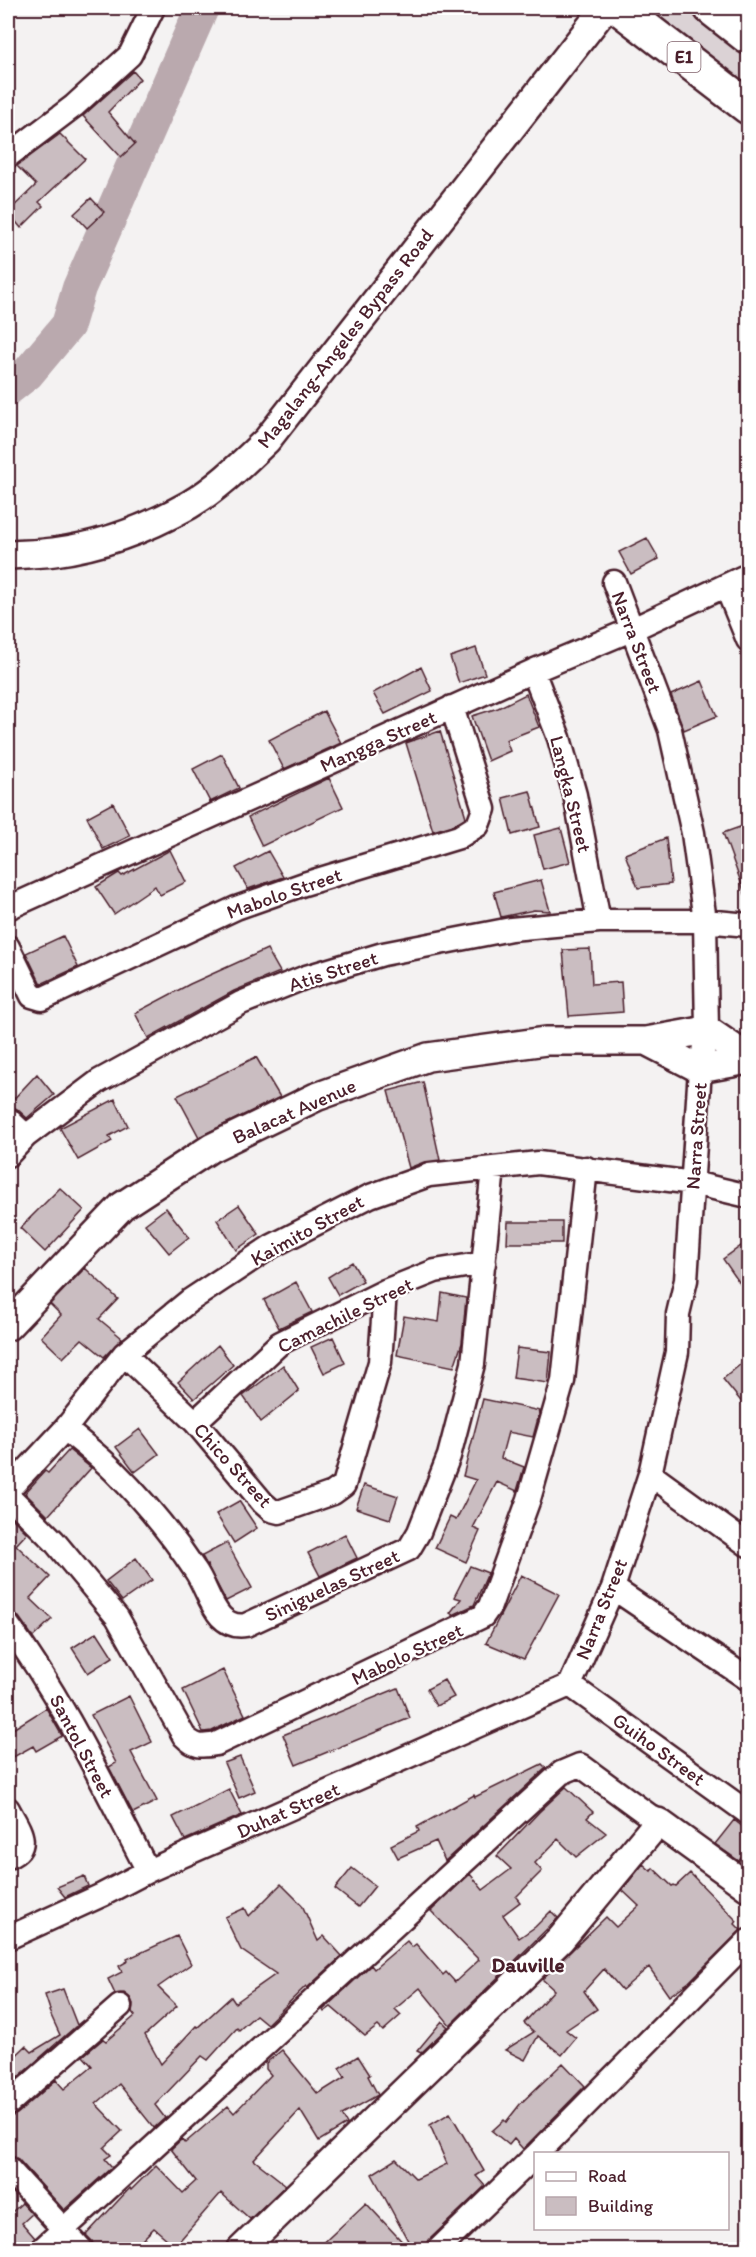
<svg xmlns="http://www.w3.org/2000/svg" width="756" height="2257" font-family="Itim,sans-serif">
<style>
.green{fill:#dbd2d5;stroke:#927880;stroke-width:1.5}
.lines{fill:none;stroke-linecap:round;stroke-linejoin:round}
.river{stroke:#baa9ae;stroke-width:34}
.building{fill:#cabdc1;stroke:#4a1f2b;stroke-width:1.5}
.minor-casing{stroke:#4a1f2b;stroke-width:27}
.tertiary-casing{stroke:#4a1f2b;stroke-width:32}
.motorway-casing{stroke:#4a1f2b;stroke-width:38}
.minor{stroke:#fff;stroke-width:22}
.tertiary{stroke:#fff;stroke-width:27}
.motorway{stroke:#fff;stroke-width:33}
.labels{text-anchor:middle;stroke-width:4.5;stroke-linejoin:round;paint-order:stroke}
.shield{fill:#fff;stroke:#80626b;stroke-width:1.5}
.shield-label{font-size:18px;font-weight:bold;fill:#4a1f2b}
.street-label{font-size:20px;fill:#4a1f2b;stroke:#fff}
.neighbourhood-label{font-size:21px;font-weight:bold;fill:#4a1f2b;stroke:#fff}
</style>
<rect width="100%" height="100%" fill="#f4f2f2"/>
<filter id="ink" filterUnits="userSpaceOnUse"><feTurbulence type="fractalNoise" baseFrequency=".0167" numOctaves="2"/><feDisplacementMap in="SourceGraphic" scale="12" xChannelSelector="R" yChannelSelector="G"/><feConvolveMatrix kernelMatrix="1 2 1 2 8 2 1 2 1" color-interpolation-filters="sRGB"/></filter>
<g filter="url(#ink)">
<path class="green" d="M633,8H696L748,48V96Z"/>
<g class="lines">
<path class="river" d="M8,389L27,374L68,325L79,288L202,8"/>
</g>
<path class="building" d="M133,71L140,79L108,112L135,144L121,157L83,116Z
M60,134L85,159L39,202L43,206L21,228L8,212L36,185L17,166Z
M91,198L104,212L87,228L74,214Z
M647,538L659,559L631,574L619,552Z
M476,648L485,674L459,683L450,657Z
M421,667L432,691L385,714L373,693Z
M702,681L717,716L684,730L671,695Z
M526,694L539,727L506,740L510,751L488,761L472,716L498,708Z
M324,711L341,743L284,769L269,740Z
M440,731L466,817L453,825L433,831L406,743Z
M222,754L239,788L210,802L193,769Z
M329,778L343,807L262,846L248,817Z
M530,791L540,827L512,835L503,798Z
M113,803L130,836L103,849L87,817Z
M748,824V898L747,899L723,833Z
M561,828L570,862L543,869L534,835Z
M666,838L671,884L638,888L625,854Z
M170,850L186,882L160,895L155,886L114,914L96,887L117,874L119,873L122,876Z
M268,851L283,877L248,889L236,868Z
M541,880L550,911L534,910L501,917L494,892Z
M63,936L78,967L41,984L26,953Z
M267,949L280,972L234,991L148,1038L135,1013L190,984Z
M590,949L592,984L621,982L623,1012L569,1016L563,950Z
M256,1057L280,1097L199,1137L177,1096Z
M37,1074L54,1095L27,1118L17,1109L8,1105Z
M423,1082L440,1160L424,1162L409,1168L388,1091Z
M115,1099L128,1126L109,1136L112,1141L78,1160L60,1128Z
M60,1188L84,1210L45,1252L20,1228Z
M239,1205L259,1234L236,1250L217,1220Z
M166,1208L189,1237L169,1253L145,1224Z
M508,1222H562V1243H507Z
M748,1241V1295L723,1259Z
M352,1262L363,1281L338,1295L328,1277Z
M85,1268L118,1299L99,1319L122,1338L104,1357L82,1339L63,1358L41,1337L61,1315L50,1304Z
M296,1282L312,1312L279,1328L264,1300Z
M442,1293L466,1298L462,1343L454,1367L397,1355L404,1316L439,1322Z
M333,1337L345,1363L324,1373L311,1347Z
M218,1345L233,1365L194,1399L178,1382Z
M517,1348L551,1352L548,1383L513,1378Z
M748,1358V1410L723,1379Z
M283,1365L299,1391L261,1422L243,1396Z
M483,1399L540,1411L533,1437L508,1432L501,1458L524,1467L517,1491L497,1482L473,1528L480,1531L466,1562L435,1548L450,1517L456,1520L476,1480L463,1476Z
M140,1429L159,1454L135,1472L116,1447Z
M69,1450L91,1468L48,1516L25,1493L45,1471L48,1473Z
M364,1485L398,1496L390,1519L356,1508Z
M239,1501L257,1528L234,1543L216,1514Z
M8,1514L27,1533L16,1545L50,1577L30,1598L52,1619L33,1637L19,1617L8,1612Z
M345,1534L357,1558L320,1576L308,1553Z
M227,1543L252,1588L226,1601L202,1556Z
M136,1558L152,1580L122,1601L106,1581Z
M470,1566L488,1573L474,1605L453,1615L450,1613L461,1599L454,1597Z
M521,1575L559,1594L524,1659L486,1643Z
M97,1632L113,1657L88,1673L72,1648Z
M223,1670L245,1715L212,1731L203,1732L183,1690Z
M444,1680L454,1697L436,1706L427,1689Z
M398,1688L410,1718L296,1765L283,1735Z
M129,1696L152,1742L131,1752L157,1801L133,1813L109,1767L116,1763L91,1715Z
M46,1708L62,1736L36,1751L33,1746L8,1760V1732Z
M240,1757L255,1791L239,1798L224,1763Z
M542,1764L546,1768L445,1861L436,1841L398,1858L391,1845L419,1831L417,1827L474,1795L475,1797Z
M566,1787L593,1812L587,1818L606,1833L576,1857L558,1839L535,1863L542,1871L516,1897L520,1902L503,1915L519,1938L535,1927L551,1911L558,1918L450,2025L420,1988L395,2009L401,2015L383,2031L378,2026L365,2036L331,2007L324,2012L323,2010L371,1965L374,1969L407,1941L412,1947L416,1944L443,1975L446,1972L455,1982L479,1960L431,1911L470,1874L483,1890L511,1869L497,1856L539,1812Z
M229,1789L242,1815L185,1840L173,1817Z
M734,1820L748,1831V1848L739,1861L715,1844Z
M643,1864L651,1871L653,1868L672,1886L674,1885L676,1886L690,1873L737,1921L735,1924L741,1930L689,1982L669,1996L649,1967L622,1990L604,1969L584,1991L597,2009L566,2030L576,2038L562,2055L538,2036L525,2060L505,2050L534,2032L524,2023L554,1990L542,1979L606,1917L616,1927L639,1906L622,1890Z
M352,1868L375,1886L358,1907L335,1889Z
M84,1876L88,1886L65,1897L57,1887Z
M281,1884L302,1905L318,1941L324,1936L342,1956L307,1988L306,1986L267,2024L256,2015L239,2030L237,2028L208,2060L202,2056L155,2105L165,2118L154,2128L119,2084L96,2104L122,2131L104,2148L111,2155L105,2159L112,2167L64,2210L18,2159L8,2155V2117L17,2114L56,2080L64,2089L92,2066L83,2056L103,2039L106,2041L135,2016L132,2012L133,2004L130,1998L124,1993L115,1994L108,1979L122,1972L119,1966L128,1961L127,1959L177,1936L191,1964L158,1987L177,2006L145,2035L161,2064L196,2026L198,2027L231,1997L235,2003L276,1974L241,1950L225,1917L245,1908L249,1916Z
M63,1989L77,2025L83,2020L8,2086V2063L26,2046L32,2052L60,2035L49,2011L50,2010L45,1995Z
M442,2021L448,2027L421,2053L417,2051Z
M282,2050L318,2094L345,2077L339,2068L358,2056L370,2075L368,2076L378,2095L342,2115L347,2124L319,2141L300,2110L254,2160L286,2185L250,2219L221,2193L175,2246L154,2228L132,2250H95L92,2241L86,2235L130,2188L131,2190L156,2165L183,2193L196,2181L171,2149L182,2139L185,2143L228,2106L234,2113L271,2075L266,2069V2063Z
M563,2063L585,2086L527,2145L523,2149L514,2139L509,2145L492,2131L504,2120L506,2122L521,2103Z
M450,2113L484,2171L476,2176L485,2186L429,2240L425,2250H413L372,2174L396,2159L416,2179L447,2164L430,2125Z
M22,2203L32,2214L22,2223L35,2238L28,2245V2250H8V2207L12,2212Z
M366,2203L410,2250H316Z"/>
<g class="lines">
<g class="minor-casing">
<path id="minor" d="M8,156L74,106L130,55L153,8
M726,586L748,640
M533,671L559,738L575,795L599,921
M8,908L533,671L633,629L748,575
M8,947L32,996L42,999L236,908L304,884L459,837L478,825L484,809L452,707
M8,1119L26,1136
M8,1155L26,1136L99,1081L241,1003L306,977L383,954L511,929L599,921H705L748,925
M124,1354L195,1422L263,1503L271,1510L279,1512L333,1493L344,1485L380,1362L385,1291
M195,1422L280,1343L385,1291L435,1271L484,1263
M65,1429C81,1442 99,1456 114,1471C143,1500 172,1535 195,1570C210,1591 214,1630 246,1625L409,1549L419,1532L449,1456L473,1364L493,1168
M650,1474L748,1545
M8,1490L65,1429L124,1354L189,1301L272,1246L370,1196L429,1175L538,1163L693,1183L748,1196
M8,1495L54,1541L117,1617L184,1736C195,1747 201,1747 216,1744L483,1616L490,1606L529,1499L563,1381L586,1168
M613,1588L748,1679
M8,1625C64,1701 104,1787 148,1871
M570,1685L613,1588L650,1474L677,1352L678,1314L686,1280L700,1069L707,1030L705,921L693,833L670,730L614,582
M570,1685L748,1813
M8,1809C17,1827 34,1846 8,1857
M8,1938L102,1895L148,1871L570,1685
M8,2104L120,2006
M537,2154L748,1941
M8,2168L82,2250
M41,2250L561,1773L580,1765L658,1822
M438,2250L536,2155"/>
</g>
<g class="tertiary-casing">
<path id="tertiary" d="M8,555C23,554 39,554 54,552C100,546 148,528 189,505C218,488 243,463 267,440L605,8
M646,1041L700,1069L748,1060
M8,1326L122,1206L211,1148L316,1097L428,1057L546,1041H646L707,1030L748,1058
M241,2250L560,1940L658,1822L748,1887"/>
</g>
<g class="motorway-casing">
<path id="motorway" d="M619,8L748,107
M711,8L748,37"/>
</g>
<use href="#minor" class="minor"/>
<use href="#tertiary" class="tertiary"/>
<use href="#motorway" class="motorway"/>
</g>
</g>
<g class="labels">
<rect class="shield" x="667.5" y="42" width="33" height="30" rx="4.5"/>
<g class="shield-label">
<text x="684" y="63">E1</text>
</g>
<g class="street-label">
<text transform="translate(345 338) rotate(-52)" y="7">Magalang-Angeles Bypass Road</text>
<text transform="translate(637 642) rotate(69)" y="7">Narra Street</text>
<text transform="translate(378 741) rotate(-24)" y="7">Mangga Street</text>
<text transform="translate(571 794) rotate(76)" y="7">Langka Street</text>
<text transform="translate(284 893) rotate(-19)" y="7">Mabolo Street</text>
<text transform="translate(333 971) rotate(-18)" y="7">Atis Street</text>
<text transform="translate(294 1111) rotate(-24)" y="7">Balacat Avenue</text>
<text transform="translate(696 1136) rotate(-86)" y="7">Narra Street</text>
<text transform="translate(307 1230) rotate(-29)" y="7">Kaimito Street</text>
<text transform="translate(345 1315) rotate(-26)" y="7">Camachile Street</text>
<text transform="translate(233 1465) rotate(48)" y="7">Chico Street</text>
<text transform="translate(332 1585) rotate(-25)" y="7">Siniguelas Street</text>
<text transform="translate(601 1609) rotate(-68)" y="7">Narra Street</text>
<text transform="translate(407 1654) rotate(-25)" y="7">Mabolo Street</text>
<text transform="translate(82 1746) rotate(62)" y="7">Santol Street</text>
<text transform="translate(659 1749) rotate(36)" y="7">Guiho Street</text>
<text transform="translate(288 1810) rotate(-24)" y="7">Duhat Street</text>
</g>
<g class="neighbourhood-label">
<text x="528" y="1972">Dauville</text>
</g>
</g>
<rect width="756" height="2257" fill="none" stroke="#fff" stroke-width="30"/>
<rect x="15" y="15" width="726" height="2227" fill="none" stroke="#4a1f2b" stroke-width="2" filter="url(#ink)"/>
<rect x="534" y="2152" width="195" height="78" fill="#ffffff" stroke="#b7a5aa" stroke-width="1.5"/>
<rect x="546" y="2172" width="30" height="9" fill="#ffffff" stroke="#b7a5aa" stroke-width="1.5"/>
<text x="588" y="2182" font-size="18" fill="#4a1f2b">Road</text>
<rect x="546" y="2197" width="30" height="18" fill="#cabdc1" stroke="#b7a5aa" stroke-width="1.5"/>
<text x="588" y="2212" font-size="18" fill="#4a1f2b">Building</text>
</svg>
